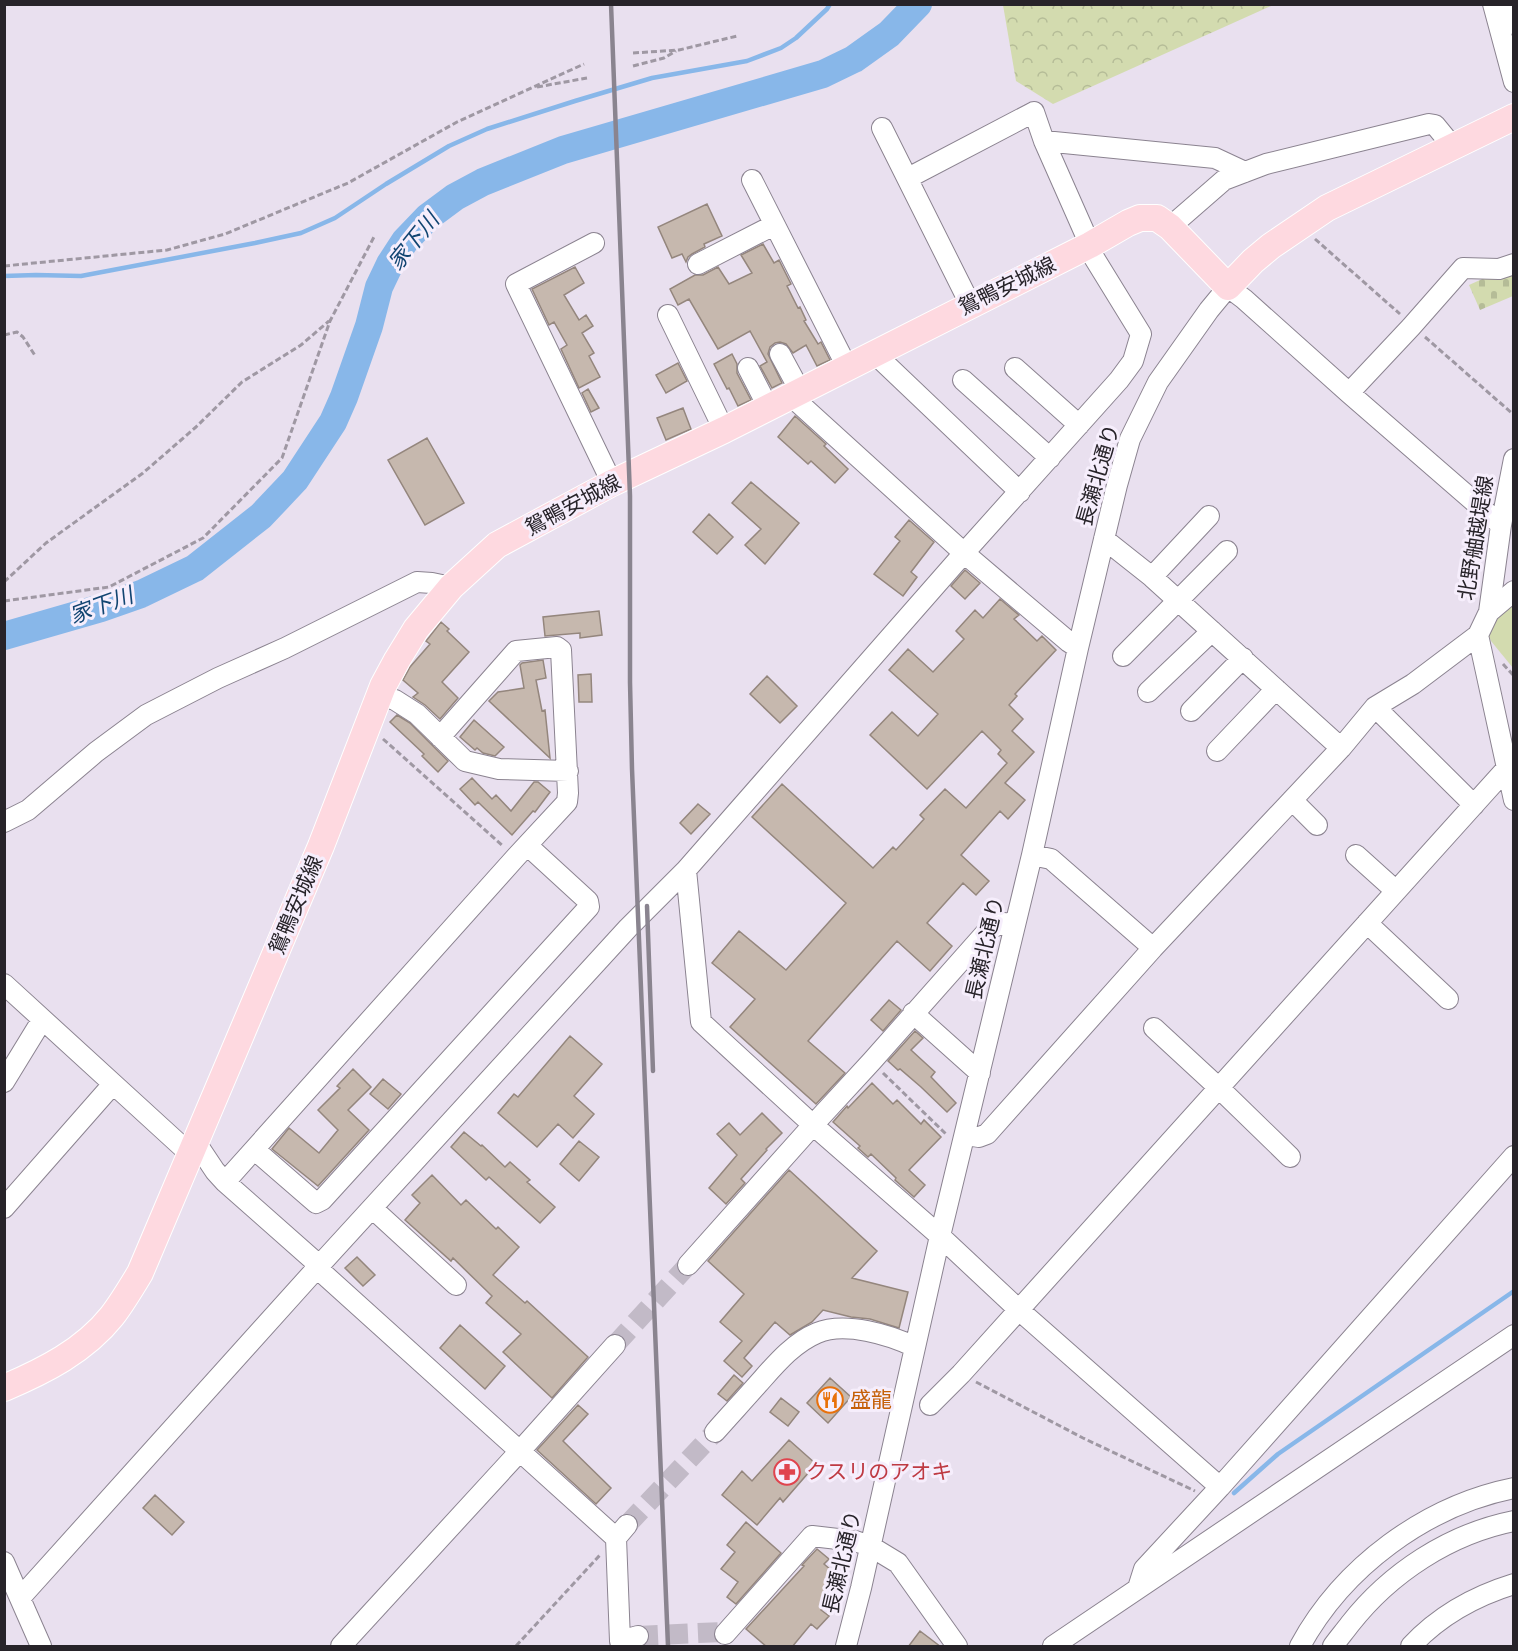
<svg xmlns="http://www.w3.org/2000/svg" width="1518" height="1651" font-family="Quicksand,'Noto Sans JP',sans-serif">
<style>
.forest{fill:url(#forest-crowns)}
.cemetery{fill:url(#cemetery-stones)}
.green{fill:#d3dbaf}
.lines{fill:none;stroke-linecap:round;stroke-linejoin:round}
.stream{stroke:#88b7e9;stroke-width:4.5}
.river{stroke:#88b7e9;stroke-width:28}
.building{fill:#c6b8ae;stroke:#94867d;stroke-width:1.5}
.minor-tunnel{stroke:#c2bac7;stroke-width:20;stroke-dasharray:20 10;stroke-linecap:butt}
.minor-casing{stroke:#8b8390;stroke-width:22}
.major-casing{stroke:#fff;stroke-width:28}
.path{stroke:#9f98a3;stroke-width:3;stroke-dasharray:6 3;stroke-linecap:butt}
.minor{stroke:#fff;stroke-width:20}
.major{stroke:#fed9e0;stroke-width:26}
.rail{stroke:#8a848f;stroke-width:4.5}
.labels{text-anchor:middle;stroke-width:6;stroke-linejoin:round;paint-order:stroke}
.street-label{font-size:21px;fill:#272329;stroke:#f6eefc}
.food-label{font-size:21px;fill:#c56008;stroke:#f6eefc;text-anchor:start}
.health-label{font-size:21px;fill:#be3a42;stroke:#f6eefc;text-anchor:start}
.water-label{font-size:22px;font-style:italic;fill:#124572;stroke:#f6eefc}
</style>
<defs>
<pattern id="forest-crowns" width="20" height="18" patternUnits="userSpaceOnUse" patternTransform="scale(1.5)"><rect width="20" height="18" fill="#d3dbaf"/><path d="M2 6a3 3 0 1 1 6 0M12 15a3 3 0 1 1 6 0" fill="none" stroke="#b5bc97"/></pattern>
<pattern id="cemetery-stones" width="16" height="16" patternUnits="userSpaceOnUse" patternTransform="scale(1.5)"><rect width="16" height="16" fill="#d3dbaf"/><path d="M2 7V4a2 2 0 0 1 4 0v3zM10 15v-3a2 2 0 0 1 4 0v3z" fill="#b5bc97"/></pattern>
</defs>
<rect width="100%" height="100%" fill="#e9e0ef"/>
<path class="forest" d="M1003,5V4L1273,5L1053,104L1016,81Z"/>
<path class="cemetery" d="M1513,265V296L1480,310L1469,285Z"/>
<path class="green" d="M1513,598V668L1491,641L1486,629Z"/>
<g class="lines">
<path class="stream" d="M4,276L36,275L81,276L255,243L301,233L335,218L386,184L449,146L487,129L575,101L652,78L747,61L781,48L796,38L827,9L830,4
M1234,1493L1278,1454L1514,1291"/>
<path class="river" d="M4,636L101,608L141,594L195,568L261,516L295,480L333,422L344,397L369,326L379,287L390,264L405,241L428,217L455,197L483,182L563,150L823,74L854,59L889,34L918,4"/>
</g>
<path class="building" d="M707,204L722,236L704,244L705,247L692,254L688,257L686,262L682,254L672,258L658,227Z
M763,244L774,263L779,260L791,284L787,286L798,308L800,307L806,320L804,321L818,344L821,342L830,360L817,366L806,345L793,353L786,344L780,342L775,343L770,347L768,354L782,383L772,388L760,366L767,362L750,331L718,349L689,299L678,305L670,289L695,275H703L718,267L729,284L752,273L741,255Z
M575,267L584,283L564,295L579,320L586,315L593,326L582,333L594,353L589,356L600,377L579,388L561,349L567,345L554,322L549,325L532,289Z
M732,354L737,364V373L751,400L738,406L729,388L727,389L714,364Z
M678,363L687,381L666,393L656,375Z
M588,389L599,408L591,412L582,393Z
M683,408L691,429L666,440L657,418Z
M795,416L826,444L824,446L848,469L835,483L811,461L808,464L778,437Z
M427,438L464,503L425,525L388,460Z
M751,482L799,523L765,564L745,545L761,529L732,503Z
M709,514L733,537L717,554L693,532Z
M909,520L934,542L911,572L917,577L903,596L874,574L900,541L895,537Z
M965,570L980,583L965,599L951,586Z
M1000,599L1019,615L1014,619L1037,641L1042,636L1056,650L1015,694L1017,696L1009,705L1023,719L1012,731L1034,752L1005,783L1025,800L1008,819L1000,811L961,855L989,881L976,895L963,883L927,923L952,946L930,971L897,941L808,1041L845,1073L816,1104L730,1027L755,999L712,963L739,931L786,970L846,903L752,817L782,784L873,868L893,847L896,850L924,819L920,815L945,789L966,808L1007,763L998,754L1001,750L982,731L927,789L870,735L892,712L918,736L938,714L889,670L908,649L933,672L964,639L956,631L975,610L983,618Z
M599,611L602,635L580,638V633L545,636L543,617Z
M441,622L449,629L447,631L469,652L442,682L458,698L440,719L425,705L413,697L418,693L403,680L410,667L430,644L426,641Z
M543,660L546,678L536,680L542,711L545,710L550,758L489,701L498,692L524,688L520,665L522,663Z
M591,674L592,702H579L578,675Z
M767,676L797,706L780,723L750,694Z
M397,715L410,723L448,761L438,772L422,756L424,754L390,722Z
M474,720L504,747L495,756L483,753L477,748L475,750L460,737Z
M472,778L492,799L496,795L511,811L534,782H538L550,792L535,812L533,811L512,835L478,802L475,805L460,789Z
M698,804L710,814L691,834L680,823Z
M889,1000L901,1010L883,1031L871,1020Z
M915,1031L923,1038L911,1050L935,1072L931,1077L956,1103L947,1112L921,1087L900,1069L898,1070L888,1061Z
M570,1036L602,1064L574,1096L594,1114L573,1138L558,1124L537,1147L498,1113L514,1094L518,1097Z
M353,1069L371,1087L348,1110L369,1130L318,1186L272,1149L289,1128L319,1153L338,1130L318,1110L340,1088L337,1086Z
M383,1079L401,1094L388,1109L370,1094Z
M872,1083L893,1104L897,1100L921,1124L924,1120L941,1137L909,1170L925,1185L914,1197L895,1180L896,1178L871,1154L868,1157L858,1148L860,1146L833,1122L847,1106L848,1108Z
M762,1113L782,1133L766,1149L767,1150L741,1179L745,1183L726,1204L709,1188L737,1155L717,1134L729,1123L740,1135Z
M464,1132L481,1146L482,1145L505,1167L510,1162L530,1180L527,1182L555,1207L540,1223L489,1177L486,1180L451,1147Z
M579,1141L599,1157L579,1181L560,1164Z
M789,1170L877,1251L852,1278L908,1292L899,1328L870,1319L851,1317L823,1310L812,1322L790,1335L775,1322L744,1358L752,1366L742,1377L724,1361L742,1341L720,1322L744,1294L708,1261Z
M432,1175L461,1205L466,1200L496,1229L498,1227L519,1247L493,1275L525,1303L527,1301L588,1357L552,1398L503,1352L521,1334L486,1303L492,1296L453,1258L451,1261L405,1220L420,1203L412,1195Z
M357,1257L375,1275L363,1286L345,1268Z
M460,1325L505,1366L485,1389L440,1348Z
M734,1375L743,1383L727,1401L718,1394Z
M830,1378L851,1397L828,1423L807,1403Z
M781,1398L799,1412L788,1426L770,1412Z
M578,1405L588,1414L563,1441L611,1488L596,1504L537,1450Z
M789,1440L816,1464L783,1502L780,1498L757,1525L722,1495L742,1471L752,1481Z
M155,1495L184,1522L172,1535L143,1508Z
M746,1522L781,1553L736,1604L727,1597L738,1582L721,1569L735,1552L727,1545Z
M817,1549L829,1559L824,1564L845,1582L821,1610L829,1616L817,1629L811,1624L792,1647H767L746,1629L804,1566L802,1565Z
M920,1631L941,1647H908Z"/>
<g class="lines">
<path class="minor-tunnel" d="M615,1345L688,1265
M627,1525L715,1432
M638,1636L721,1632"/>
<g class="minor-casing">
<path id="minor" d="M1493,4L1514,82
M1513,4L1514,24
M882,128L970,304
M1044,141L1215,158L1245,172
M752,180L847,367
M1170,227L1224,180L1266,164L1429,124L1435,125L1453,147
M594,243L516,284L612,483
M698,264L774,225
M668,315L724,430
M874,353L1020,492
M780,354L800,391
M748,368L768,407
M1015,368L1079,425
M963,380L1050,458
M1349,393L1411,327L1463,268L1499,269L1514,264
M791,396L964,553L1069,642L1078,648
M1514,459L1501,525L1489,612L1478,635L1514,800
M1104,539L1152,577L1341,748
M1152,577L1209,516
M1489,612L1514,591
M1123,656L1227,551
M1148,692L1212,631
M379,695L395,700L417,714L465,761L499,769L568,771
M1375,707L1474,805
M1191,711L1243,658
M1217,751L1276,689
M1292,800L1317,825
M4,822L28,810L96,752L146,715L218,678L285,648L417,582L432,583L451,587
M1032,855L1051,859L1153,948
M1356,855L1396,891
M686,870L701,1022L813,1125L940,1236L1019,1310L1220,1487L1144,1569L1138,1588
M1367,923L1448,999
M4,984L190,1154
M913,1013L980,1073
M1154,1028L1219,1088L1290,1157
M4,1082L42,1020
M966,1135L979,1137L987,1134L1153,948L1341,748L1375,707L1413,684L1478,635
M195,1141L215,1171L225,1182L320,1266
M255,1150L316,1203L322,1200L589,907L588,901L528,846
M225,1182L516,857L567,802L568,793L561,650L557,647L516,651L440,737
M4,1208L113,1084
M372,1208L456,1285
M688,1265L813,1125L872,1061L989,929L1003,923L1015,924
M317,1268L616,1538
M930,1405L961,1374L1507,768
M715,1432C729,1416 744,1400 758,1384C775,1365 793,1343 817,1333C845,1321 890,1335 915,1347
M1220,1487L1514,1156
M627,1525L616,1538L620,1641L638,1636
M4,1562L41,1646
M20,1598L317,1268L628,928L686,870L964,553L1119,380L1133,361L1141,334L1093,256L1090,245L1044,141L1034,112L908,178
M725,1634L812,1536L855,1541L870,1546L898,1563L957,1646
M341,1646L520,1451L615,1345
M846,1646L861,1588L940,1236L1032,855L1078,648L1117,485L1130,439L1158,382L1209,310L1228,287L1244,299L1349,393L1501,525
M1053,1646L1514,1335
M1300,1646C1343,1567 1425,1506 1514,1488
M1333,1646C1338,1639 1344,1632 1350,1624C1390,1573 1449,1534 1514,1521
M1411,1646C1438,1617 1475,1596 1514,1584"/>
</g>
<g class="major-casing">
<path id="major" d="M4,1388C44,1371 84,1351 112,1316C122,1303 131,1288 140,1273L321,846L383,686L397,660L416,629L451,587L497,545L612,483L724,430L1090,245L1128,223L1140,218H1157L1170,227L1228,287L1253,261L1271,246L1327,208L1514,117"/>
</g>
<path class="path" d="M633,53L679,50L737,36
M633,66L664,58L676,51
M537,87L587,78
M1315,239L1400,314
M4,266L167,250L225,234L348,183L457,122L584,64
M4,335L17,332L23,337L36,357
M1425,337L1514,415
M4,582L46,543L143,473L196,427L242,382L301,345L329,321
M4,601L109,587L203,538L282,458L330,321L375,235
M1503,664L1514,676
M383,739L503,846
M883,1073L947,1135
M976,1382L1083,1438L1195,1491
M516,1646L600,1555"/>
<use href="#minor" class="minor"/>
<use href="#major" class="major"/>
<path class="rail" d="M611,4L630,496V682L632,769L668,1646
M647,906L653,1071"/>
</g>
<defs>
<g id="restaurant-ring" transform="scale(1.35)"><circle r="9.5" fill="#f6eefc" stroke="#e8710a" stroke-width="1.5"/><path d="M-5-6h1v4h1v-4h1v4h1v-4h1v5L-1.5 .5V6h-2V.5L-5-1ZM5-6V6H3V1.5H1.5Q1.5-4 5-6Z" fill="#e8710a"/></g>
<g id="pharmacy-ring" transform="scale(1.35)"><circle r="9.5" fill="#f6eefc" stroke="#e0444e" stroke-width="1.5"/><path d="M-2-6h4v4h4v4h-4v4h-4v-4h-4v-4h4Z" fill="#e0444e"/></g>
</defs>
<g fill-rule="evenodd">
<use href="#restaurant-ring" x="830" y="1400"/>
<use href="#pharmacy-ring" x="787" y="1472"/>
</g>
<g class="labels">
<g class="street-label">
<text transform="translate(1007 286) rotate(-26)" y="7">鴛鴨安城線</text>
<text transform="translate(1098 475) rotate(-74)" y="7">長瀬北通り</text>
<text transform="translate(573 505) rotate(-28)" y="7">鴛鴨安城線</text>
<text transform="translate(1476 538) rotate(-81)" y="7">北野舳越堤線</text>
<text transform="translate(296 905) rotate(-67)" y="7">鴛鴨安城線</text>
<text transform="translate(985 948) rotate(-77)" y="7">長瀬北通り</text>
<text transform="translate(842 1562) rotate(-77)" y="7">長瀬北通り</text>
</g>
<g class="food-label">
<text x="850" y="1407">盛龍</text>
</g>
<g class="health-label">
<text x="806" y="1479">クスリのアオキ</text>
</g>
<g class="water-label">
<text transform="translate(413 241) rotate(-51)" y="8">家下川</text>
<text transform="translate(101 605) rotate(-20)" y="8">家下川</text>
</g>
</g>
<rect width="1518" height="1651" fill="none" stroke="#272329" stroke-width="12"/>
</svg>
